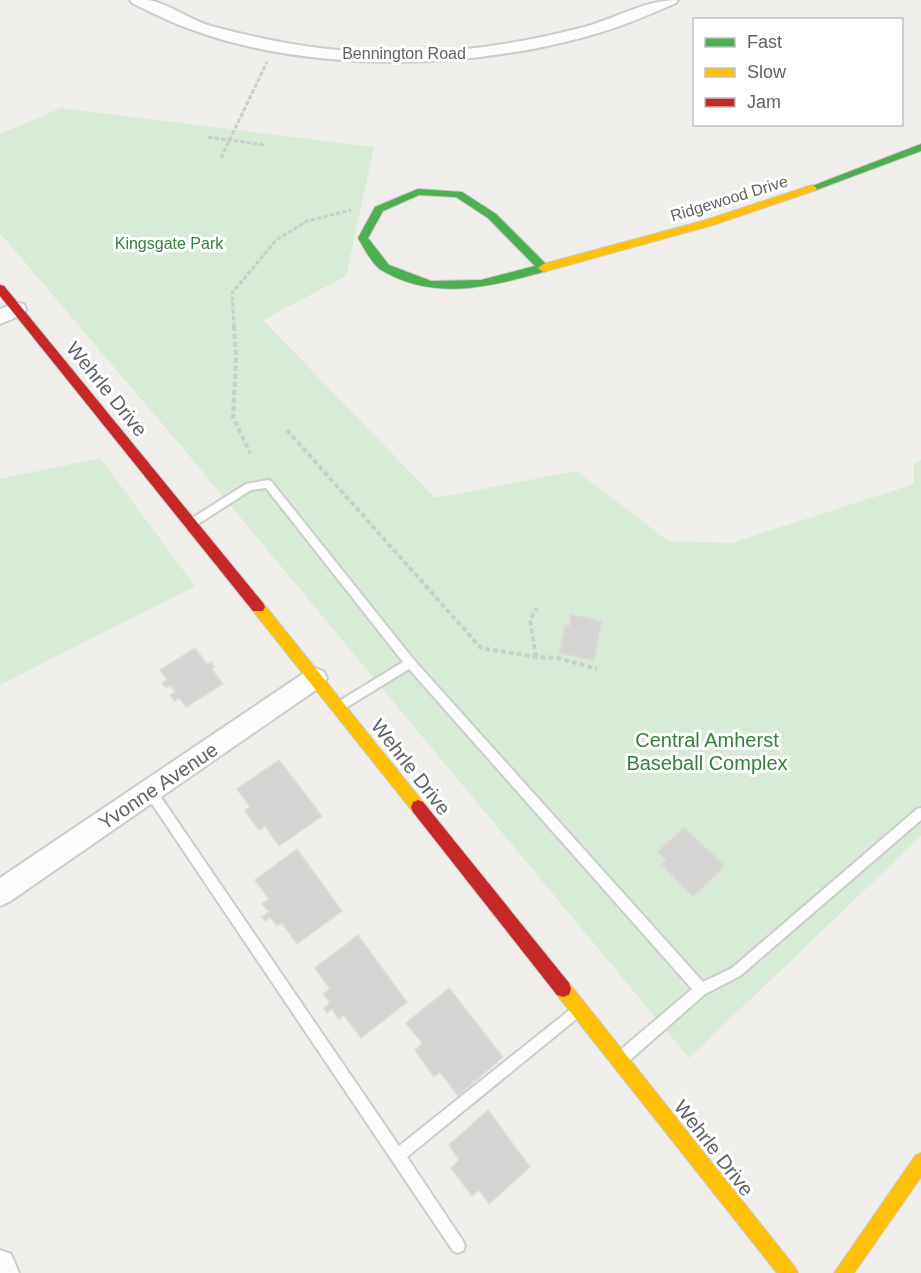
<svg xmlns="http://www.w3.org/2000/svg" width="921" height="1273" font-family="Arial,sans-serif">
<style>
.green{fill:#d8ebd6}
.building{fill:#d6d5d3;stroke:#deddd9;stroke-width:1.5}
.lines{fill:none;stroke-linecap:round;stroke-linejoin:round}
.lane-casing{stroke:#cbcccc;stroke-width:4}
.street-casing{stroke:#cbcccc;stroke-width:4}
.fast-casing{stroke:#cacacb;stroke-width:2}
.slow-casing{stroke:#cacacb;stroke-width:2}
.jam-casing{stroke:#cacacb;stroke-width:2}
.path-far1{stroke:#cacfcc;stroke-width:3;stroke-dasharray:4.5 2;stroke-linecap:butt}
.path{stroke:#cacfcc;stroke-width:4;stroke-dasharray:5 3;stroke-linecap:butt}
.lane{fill:#fdfcfc;fill-rule:evenodd}
.street{fill:#fdfcfc;fill-rule:evenodd}
.fast{fill:#4caf50;fill-rule:evenodd}
.slow{fill:#ffc107;fill-rule:evenodd}
.jam{fill:#c62828;fill-rule:evenodd}
.labels{text-anchor:middle;stroke-width:6;stroke-linejoin:round;paint-order:stroke}
.far-street-label{font-size:16px;fill:#5f6368;stroke:#fff}
.far-park-label{font-size:16px;fill:#348238;stroke:#fff}
.street-label{font-size:20px;fill:#5f6368;stroke:#fff}
.park-label{font-size:20px;fill:#348238;stroke:#fff}
</style>
<rect width="100%" height="100%" fill="#efeeea"/>
<path class="green" d="M61,108L374,147L346,276L263,320L435,498L577,471L668,541L732,543L914,484V464L921,460V836L689,1058L187,453L0,233V134Z
M100,458L195,586L0,685V479Z"/>
<path class="building" d="M571,614L602,621L594,661L559,653L565,625L569,626Z
M195,648L207,664L211,662L215,667L212,669L223,684L186,707L179,698L175,701L170,695L175,692L170,685L166,688L162,683L167,680L160,670Z
M279,760L322,816L279,846L265,826L259,830L245,811L250,807L237,789Z
M684,827L725,866L693,897L661,864L666,859L657,852Z
M297,849L342,911L297,944L282,923L277,926L270,917L265,921L262,917L269,912L262,904L269,899L255,880Z
M358,935L407,1002L361,1038L344,1015L339,1019L332,1009L327,1013L324,1008L330,1003L323,994L330,989L315,968Z
M449,988L503,1057L458,1096L440,1072L434,1077L415,1050L422,1043L406,1023Z
M488,1110L530,1167L489,1204L479,1190L472,1196L451,1168L459,1160L449,1145Z"/>
<g class="lines">
<g class="lane-casing">
<path id="lane" d="M268,480L271,481L414,660L703,982L732,968L917,809L921,808V820L740,976L705,994L629,1061L624,1062L619,1061L618,1056L619,1051L692,989L409,669L344,709L340,711L336,709L335,706L336,703L403,662L266,488L251,490L195,526H189L187,523L189,520L246,484Z
M150,786L154,787L399,1146L572,1008L576,1006L580,1008L582,1012L580,1016L407,1157L463,1241L465,1246L463,1251L458,1253L453,1251L146,795L144,791L146,787Z"/>
</g>
<g class="street-casing">
<path id="street" d="M130,0C136,0 142,0 148,0C168,3 190,20 211,26C274,43 338,54 404,53C466,52 528,42 588,26C618,17 646,0 678,0L676,3C657,11 637,20 617,27C490,70 317,76 190,29C170,22 151,12 132,3Z
M17,303L24,304L26,309L24,314L0,324V309Z
M315,668L323,671L327,678L323,685L9,902L0,906V878L307,671Z
M0,1250L11,1254L19,1273H0Z"/>
</g>
<g class="fast-casing">
<path id="fast" d="M921,144V151L816,190L812,191L807,188Z
M418,189L462,192L496,214L547,265V271C492,286 436,302 383,271C373,266 364,248 358,238L375,207ZM419,195L456,197L488,218L535,266L481,280L431,281L389,265L368,238L383,211Z"/>
</g>
<g class="slow-casing">
<path id="slow" d="M812,185L817,188L816,190L713,225L543,272L538,268L543,264L706,220Z
M258,601L263,603L423,802L425,807L423,812L418,814L413,812L253,611L251,607L253,603Z
M563,981L569,983L795,1267L798,1273H777L557,995L555,989L557,983Z
M921,1153V1177L854,1273H834L915,1156Z"/>
</g>
<g class="jam-casing">
<path id="jam" d="M0,285L4,286L263,603L265,607L263,611H253L0,296Z
M418,800L423,802L569,983L571,989L569,995L563,997L557,995L413,812L411,807L413,802Z"/>
</g>
<path class="path-far1" d="M208,137L266,145
M221,158L267,62
M234,327L232,293L276,240L307,221L351,210"/>
<path class="path" d="M234,326L236,359L233,417L250,453
M287,430L481,648L536,657L558,658L597,669
M536,657L530,620L537,608"/>
<use href="#lane" class="lane"/>
<use href="#street" class="street"/>
<use href="#fast" class="fast"/>
<use href="#slow" class="slow"/>
<use href="#jam" class="jam"/>
</g>
<g class="labels">
<g class="far-street-label">
<text x="404" y="59">Bennington Road</text>
<text transform="translate(729 198) rotate(-17)" y="6">Ridgewood Drive</text>
</g>
<g class="far-park-label">
<text x="169" y="249">Kingsgate Park</text>
</g>
<g class="street-label">
<text transform="translate(107 389) rotate(51)" y="7">Wehrle Drive</text>
<text transform="translate(411 767) rotate(52)" y="7">Wehrle Drive</text>
<text transform="translate(158 786) rotate(-34)" y="7">Yvonne Avenue</text>
<text transform="translate(714 1148) rotate(52)" y="7">Wehrle Drive</text>
</g>
<g class="park-label">
<text x="707" y="747">Central Amherst<tspan x="707" dy="23">Baseball Complex</tspan></text>
</g>
</g>
<rect x="693" y="18" width="210" height="108" fill="#ffffff" stroke="#bfc1c3" stroke-width="1.5"/>
<rect x="705" y="38" width="30" height="9" fill="#4caf50" stroke="#bfc1c3" stroke-width="1.5"/>
<text x="747" y="48" font-size="18" fill="#5f6368">Fast</text>
<rect x="705" y="68" width="30" height="9" fill="#ffc107" stroke="#bfc1c3" stroke-width="1.5"/>
<text x="747" y="78" font-size="18" fill="#5f6368">Slow</text>
<rect x="705" y="98" width="30" height="9" fill="#c62828" stroke="#bfc1c3" stroke-width="1.5"/>
<text x="747" y="108" font-size="18" fill="#5f6368">Jam</text>
</svg>
